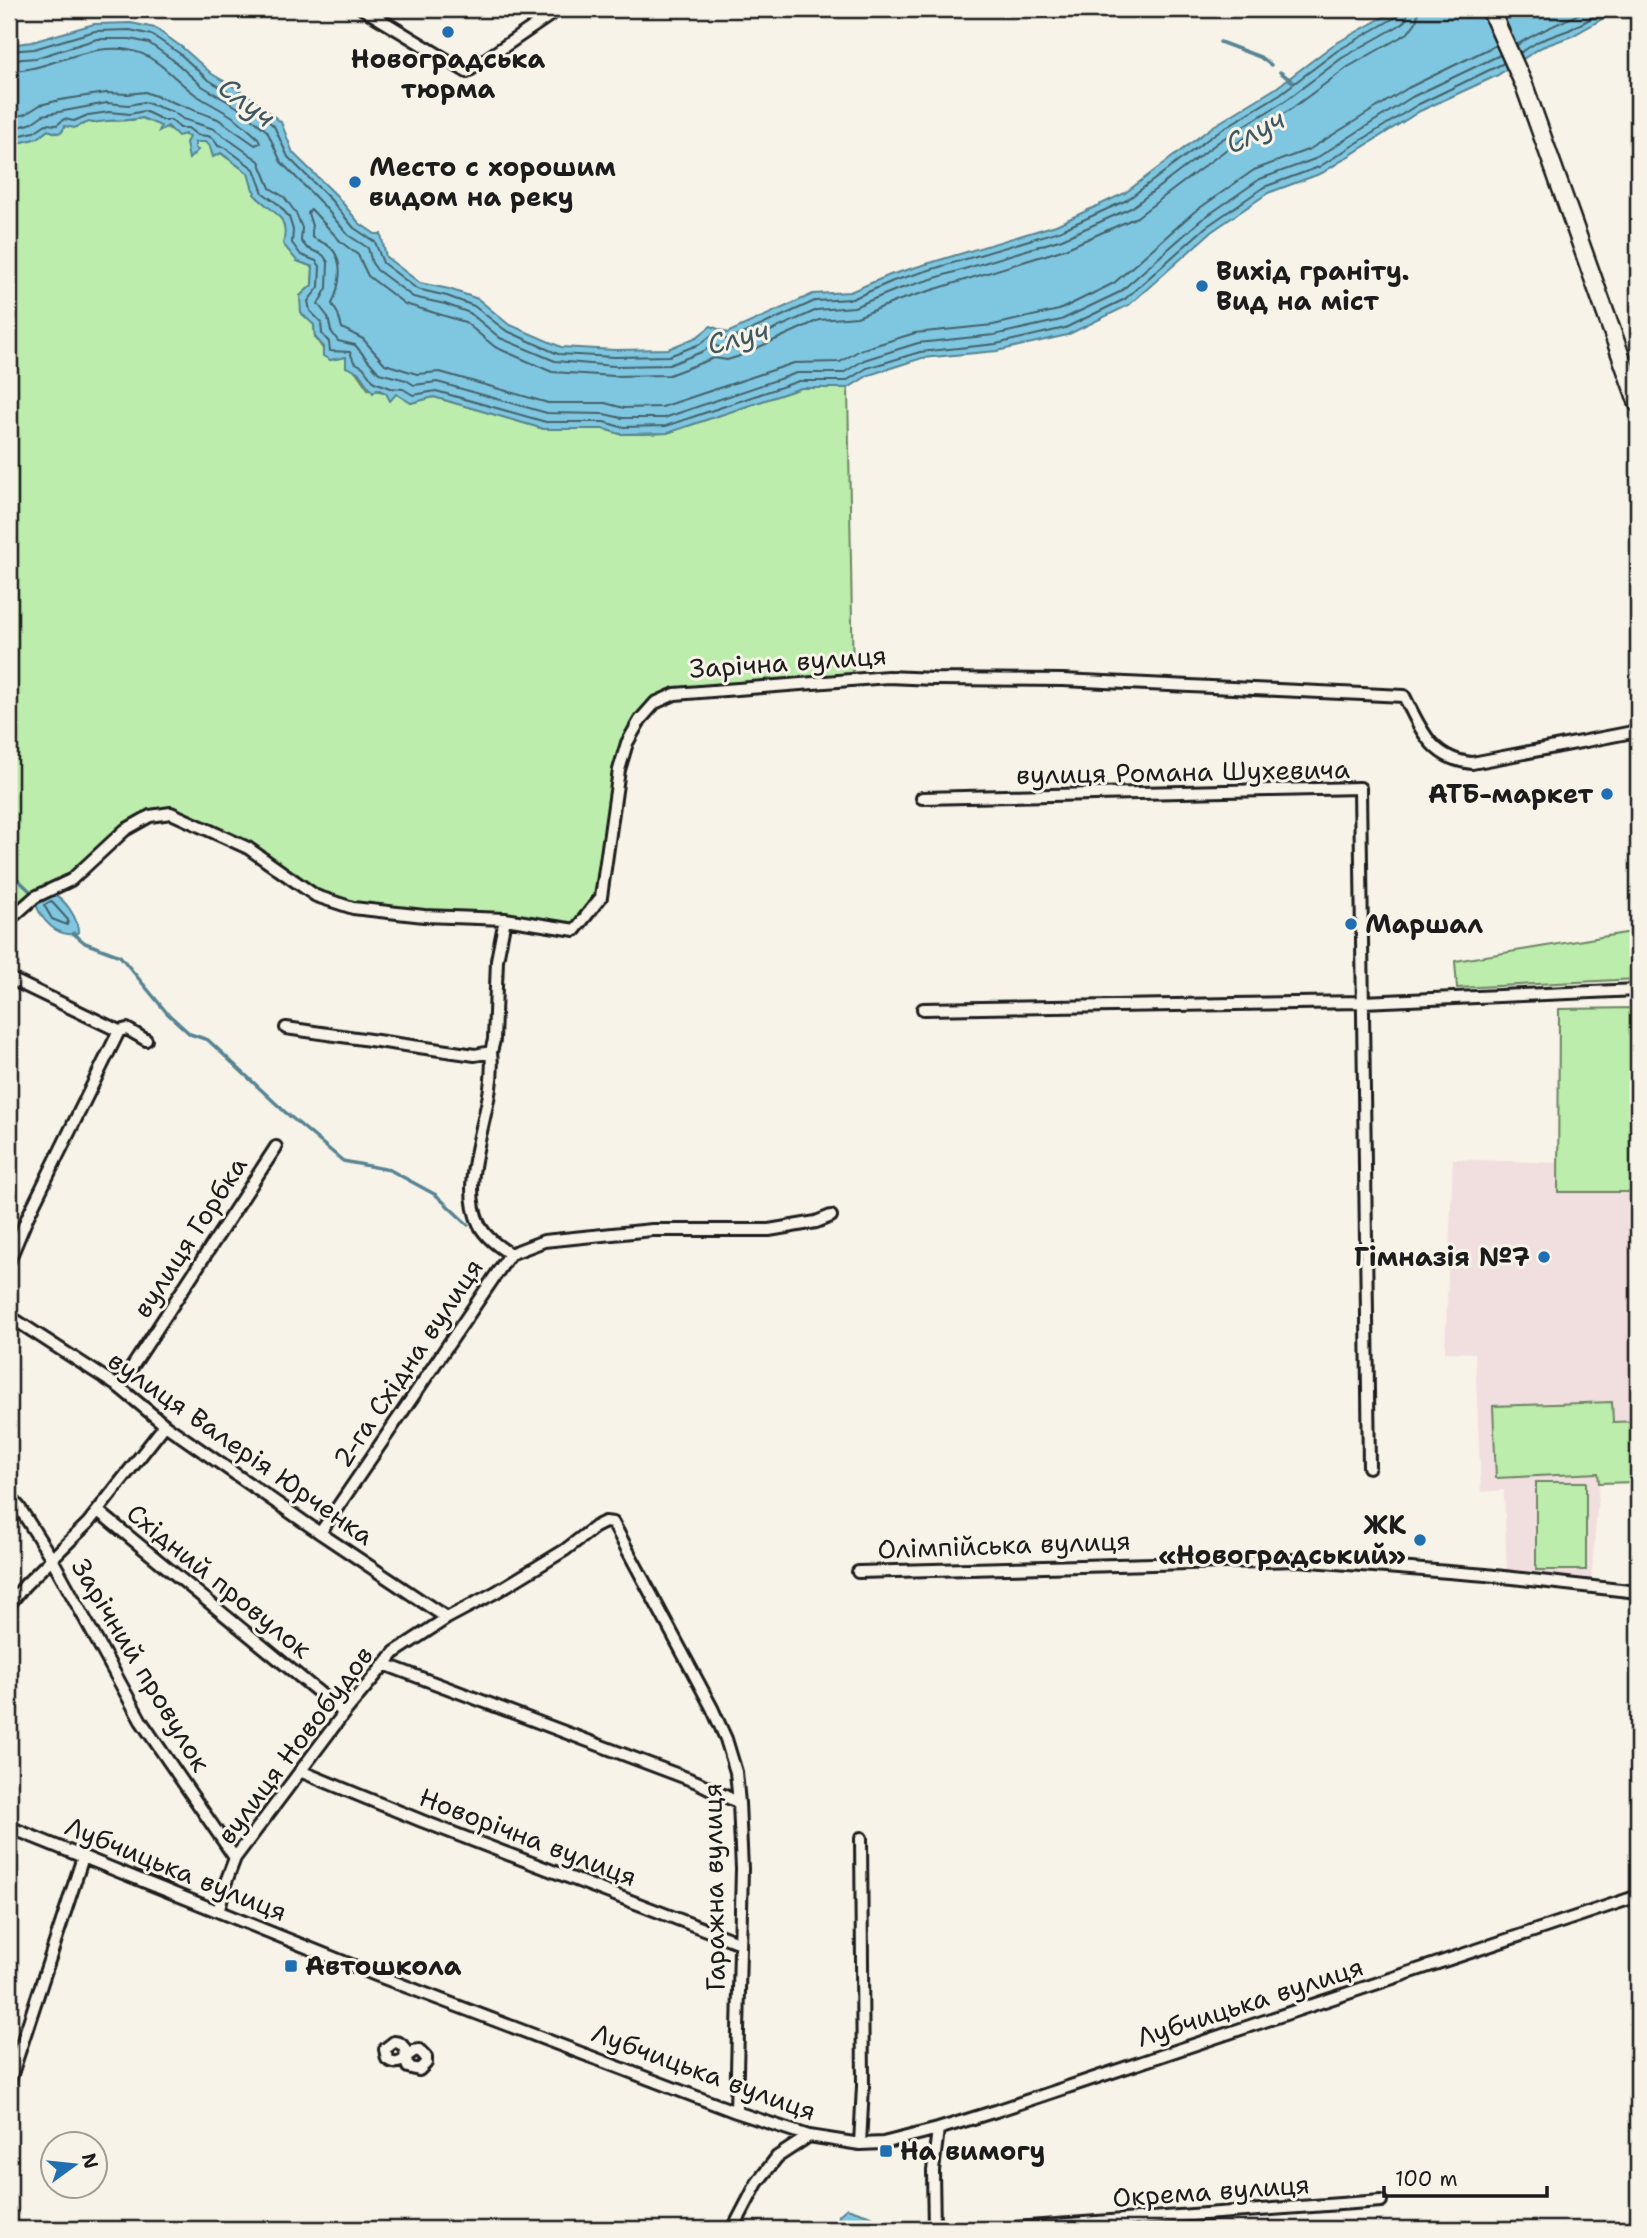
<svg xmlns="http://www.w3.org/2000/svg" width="1647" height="2238" font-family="'Shantell Sans',sans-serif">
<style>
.built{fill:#f1dede}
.green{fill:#bcedac;stroke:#6c8464;stroke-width:2}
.water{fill:#7fc7e0;stroke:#578392;stroke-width:2}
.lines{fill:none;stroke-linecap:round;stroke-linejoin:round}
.shore{stroke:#44606a;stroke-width:2}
.stream{stroke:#578392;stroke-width:3.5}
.minor-casing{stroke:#1c1c1c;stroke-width:16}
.secondary-casing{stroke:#1c1c1c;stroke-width:21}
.minor{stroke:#f7f3e8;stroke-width:10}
.secondary{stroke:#f7f3e8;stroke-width:16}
.poi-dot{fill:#1f6fb2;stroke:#f7f3e8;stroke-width:2.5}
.labels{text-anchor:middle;stroke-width:6;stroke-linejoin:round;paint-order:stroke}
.poi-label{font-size:26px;font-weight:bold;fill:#1c1c1c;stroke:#f7f3e8;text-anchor:start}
.street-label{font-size:26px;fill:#1c1c1c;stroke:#f7f3e8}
.water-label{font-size:28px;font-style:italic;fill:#3f5861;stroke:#f7f3e8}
</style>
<rect width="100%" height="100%" fill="#f7f3e8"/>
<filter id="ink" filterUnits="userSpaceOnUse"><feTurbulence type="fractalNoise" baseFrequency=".0143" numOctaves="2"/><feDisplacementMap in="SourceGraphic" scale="14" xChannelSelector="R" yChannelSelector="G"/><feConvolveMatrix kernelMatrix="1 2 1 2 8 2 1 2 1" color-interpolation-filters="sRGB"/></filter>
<g filter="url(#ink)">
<path class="built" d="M1638,1008V1482L1599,1483L1591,1582L1507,1573L1504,1490L1481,1492L1475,1353L1445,1352L1453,1159L1558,1163L1559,1009Z"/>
<path class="green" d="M142,118L190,137L186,143L189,153L195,148V142H205L248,173L258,198L273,209L283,221L297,261L313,267L312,285L300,296L303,310L314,325L315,337L330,360L346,357L368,389L401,395L411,403L434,397L544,429H604L620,434H643L667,433L801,388H848L853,681L675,694L655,703L627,743L601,897L575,930L424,916L316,896L248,848L171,813L150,816L71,880L9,920V144L11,145L37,138L48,130L57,133L65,126L90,121L93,123C110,119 126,122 142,118Z
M1638,931V979L1457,988L1455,961Z
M1638,1008V1192H1558L1559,1009Z
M1612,1402L1613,1422L1638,1421V1482L1599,1483L1598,1473L1496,1478L1493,1406Z
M1536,1482H1586V1570H1536Z"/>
<path class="water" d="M1398,9H1632L1604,18L1572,36L1542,47L1496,76L1420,111L1322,173L1268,193L1211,232L1129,305L1067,335L997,351L922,358L869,375L848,388H801L667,433L620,434L604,429H544L434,397L411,403L396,394L390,401L386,393L377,389L373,393L358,372L346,367V357L330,360L323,356V346L315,337L314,325L301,313L300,296L312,285L313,267L297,261L283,244C291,214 270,212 254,194L255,191L253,190L248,173L221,153L213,157L209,144L205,142H195V148L198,150L189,159L186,143L189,137L185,134L178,136L168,126L159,131L161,126L142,118C125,122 110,119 93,123L89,122L74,128L65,126L62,132L57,133L48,130L38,138L11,145L9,144V45L32,42L94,24L131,23L155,28L183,48L212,74L249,96L281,122L293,153L336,195L359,223L375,234H381L386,257L420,283L449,289L478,299L508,324L561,347L615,350L668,349L697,337L711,326L727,333L813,294L850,292L890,275L1056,225L1125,193L1212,127L1276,88L1333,45Z
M52,893C65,899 79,919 78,933C57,939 40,919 35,901Z
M847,2208L872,2216L877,2229H837L839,2215Z"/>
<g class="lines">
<path class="shore" d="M1419,9L1416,22L1408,33L1348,67L1291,109L1227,149L1137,217L1065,249L900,300L857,317L819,320L737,357L727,360L714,358L669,375L614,376L552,372L495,347L465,322L405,304L368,276L358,255L341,242L311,209L308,213L312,226V237C318,241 326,243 332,249C345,263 339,288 332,304L338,314L342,328L363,339L385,364L417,374L440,372L548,403H605L624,408L662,407L794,363L840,362L860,350L915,333L993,325L1059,310L1114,283L1194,212L1254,170L1310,149L1408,88L1496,45
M1517,45C1539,30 1565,22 1588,9
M9,51L34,49L95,31L130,30L152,35L179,53L207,79L245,102L274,126L288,157L331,200L354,228L375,242L383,263L417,289L447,296L474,306L505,330L558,354L615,357L669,356L700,344L712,335L729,340L815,301L852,299L893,281L1059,231L1127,200L1216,133L1280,94L1337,51L1396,17L1400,9
M1520,53L1539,41L1569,30L1609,9
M9,60L36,58L97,39H130L149,43L173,60L202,86L240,109L267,131L281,162L324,206L348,235L368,248L372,263L377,270L413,297L445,304L470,313L500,338L555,361L614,366L669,365L704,351L713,345L725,349L733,348L817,310L854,307L896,290L1062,239L1131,208L1221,140L1285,101L1342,58L1402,24L1407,18L1408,9
M9,71C42,70 67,55 98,50C149,42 161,69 196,95C208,103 221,109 233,117C242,123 250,131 258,138L260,143L255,145L218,119L145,92L128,94L106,93L60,100L40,105L26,114L9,118
M9,129L30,124L43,115L107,103L129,105L144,102L173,112L183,119L214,129L259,161L270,188L284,197L296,213L302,228L301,241L307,248L323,255L328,262L327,288L318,304L328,317L331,331L338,341L355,345L379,373L406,380L414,385L437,382L547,413L604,414L622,418H664L797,373H843L864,360L918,343L994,335L1061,320L1120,292L1201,220L1260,179L1315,159L1412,97L1500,55
M9,138L34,132L46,124L57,125L64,119L74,121L88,115L109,112L130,114L144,111L163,120H171L180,128H188L197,135L208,136L214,139L218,146L226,148L254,169L263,193L278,204L289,217L293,230L292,243L301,255L316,261L320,266L319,287L308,301L310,311L321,322L322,334L329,342L330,351L350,352L354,362L363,367L374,382L391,388L403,389L413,395L436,391L546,422H604L621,427L666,426L799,381H846L867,368L920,352L996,344L1065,328L1125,299L1206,227L1264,187L1319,167L1417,105L1504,63
M51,901L68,920L67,925L52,919L44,905Z"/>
<path class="stream" d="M1220,42L1260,57L1271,65
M1280,72L1293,82
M9,871L32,893
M73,933L85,943L120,956L167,1013L190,1034L208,1040L285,1112L343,1161L390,1170L436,1195L468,1225"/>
<g class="minor-casing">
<path id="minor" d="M363,9L467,72L559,9
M922,798L1360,788L1369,1467
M9,920L35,897L71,880L125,830L150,816L171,813L248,848L316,896L353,908L424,916L505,919L575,930L601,897L619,770L627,743L640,720L655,703L675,694L888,677L934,679L1063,680L1404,696C1421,729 1431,759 1472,763L1638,731
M9,978L119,1031
M923,1009L1363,1002L1638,990
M286,1028L475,1055L491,1052L494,1040L497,960L505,919
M491,1052C498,1107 456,1175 479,1224C485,1237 498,1246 510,1254
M9,1261L28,1216L119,1031L127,1029L146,1040
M9,1316L119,1387L165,1425L320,1533L447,1618
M119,1387L276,1147
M9,1496L19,1507L52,1559L141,1721L235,1858
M98,1511L344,1713
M320,1533L510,1254L544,1241L652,1230H769L816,1222L831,1216
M858,1572L1298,1560L1486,1575L1638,1592
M9,1605L25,1585L88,1523L165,1425
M384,1664L697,1782L739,1803
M300,1771L422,1821L740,1943
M9,1827L376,1975L736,2112L809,2136L860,2144L883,2143L938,2129L996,2111L1638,1896
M219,1910L224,1887L235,1858L344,1713L395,1652L447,1618L496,1592L565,1550L595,1527L605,1522L613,1523L712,1708L726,1739L736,1772L739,1803L742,1869L736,2112
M406,2057C400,2063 394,2064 387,2059L385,2049L394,2042C409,2043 404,2057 408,2067L419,2070L426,2063V2057L419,2050L414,2051L407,2056
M9,2083L83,1857
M860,2144L863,2086L861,1838
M733,2229L757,2183L777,2157L809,2136
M934,2229L933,2171L938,2129
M1002,2229L1381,2201"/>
</g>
<g class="secondary-casing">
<path id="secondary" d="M1490,9L1524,85L1638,404"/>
</g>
<use href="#minor" class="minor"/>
<use href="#secondary" class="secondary"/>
</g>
</g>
<g class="poi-dot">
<circle cx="448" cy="32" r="7"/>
<circle cx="355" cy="182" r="7"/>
<circle cx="1202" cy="286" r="7"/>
<circle cx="1607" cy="794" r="7"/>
<circle cx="1351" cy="924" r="7"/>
<circle cx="1544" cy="1257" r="7"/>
<circle cx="1420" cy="1540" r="7"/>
<rect x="284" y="1959" width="14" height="14" rx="3.5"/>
<rect x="879" y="2144" width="14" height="14" rx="3.5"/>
</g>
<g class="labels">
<g class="poi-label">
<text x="448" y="68" text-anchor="middle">Новоградська<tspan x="448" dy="30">тюрма</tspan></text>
<text x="369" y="176">Место с хорошим<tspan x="369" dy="30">видом на реку</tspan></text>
<text x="1216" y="280">Вихід граніту.<tspan x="1216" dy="30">Вид на міст</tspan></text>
<text x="1593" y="803" text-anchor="end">АТБ-маркет</text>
<text x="1365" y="933">Маршал</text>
<text x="1530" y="1266" text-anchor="end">Гімназія №7</text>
<text x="1406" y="1534" text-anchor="end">ЖК<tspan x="1406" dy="30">«Новоградський»</tspan></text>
<text x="305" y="1975">Автошкола</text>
<text x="900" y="2160">На вимогу</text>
</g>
<g class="street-label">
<text transform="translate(788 662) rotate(-4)" y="9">Зарічна вулиця</text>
<text transform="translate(1183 772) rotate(-1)" y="9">вулиця Романа Шухевича</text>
<text transform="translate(190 1237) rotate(-57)" y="9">вулиця Горбка</text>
<text transform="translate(408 1363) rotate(-56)" y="9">2-га Східна вулиця</text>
<text transform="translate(241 1448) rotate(35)" y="9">вулиця Валерія Юрченка</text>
<text transform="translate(1004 1545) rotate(-2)" y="9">Олімпійська вулиця</text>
<text transform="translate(219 1581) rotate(39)" y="9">Східний провулок</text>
<text transform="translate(141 1665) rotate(59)" y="9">Зарічний провулок</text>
<text transform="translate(295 1745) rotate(-53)" y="9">вулиця Новобудов</text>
<text transform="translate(528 1837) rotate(21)" y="9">Новорічна вулиця</text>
<text transform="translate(176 1869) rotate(22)" y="9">Лубчицька вулиця</text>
<text transform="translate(714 1887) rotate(-91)" y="9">Гаражна вулиця</text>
<text transform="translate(1250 2002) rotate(-18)" y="9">Лубчицька вулиця</text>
<text transform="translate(704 2072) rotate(20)" y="9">Лубчицька вулиця</text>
<text transform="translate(1211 2191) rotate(-4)" y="9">Окрема вулиця</text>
</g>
<g class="water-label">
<text transform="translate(247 102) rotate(37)" y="10">Случ</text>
<text transform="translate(1255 131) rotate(-28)" y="10">Случ</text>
<text transform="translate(738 337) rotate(-15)" y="10">Случ</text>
</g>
</g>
<rect width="1647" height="2238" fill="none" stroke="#f7f3e8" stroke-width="35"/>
<rect x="18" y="18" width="1612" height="2203" fill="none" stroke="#1c1c1c" stroke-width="2.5" filter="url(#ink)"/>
<g transform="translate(74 2165) rotate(75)"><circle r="33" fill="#f7f3e8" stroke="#9f9d96" stroke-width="2"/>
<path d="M0-5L12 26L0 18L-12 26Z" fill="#1f6fb2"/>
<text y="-10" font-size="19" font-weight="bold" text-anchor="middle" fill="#1c1c1c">N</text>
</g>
<path d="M1384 2186v10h163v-10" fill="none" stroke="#1c1c1c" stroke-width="3.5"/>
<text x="1395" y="2186" font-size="21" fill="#1c1c1c" stroke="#f7f3e8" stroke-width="5" paint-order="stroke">100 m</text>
</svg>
